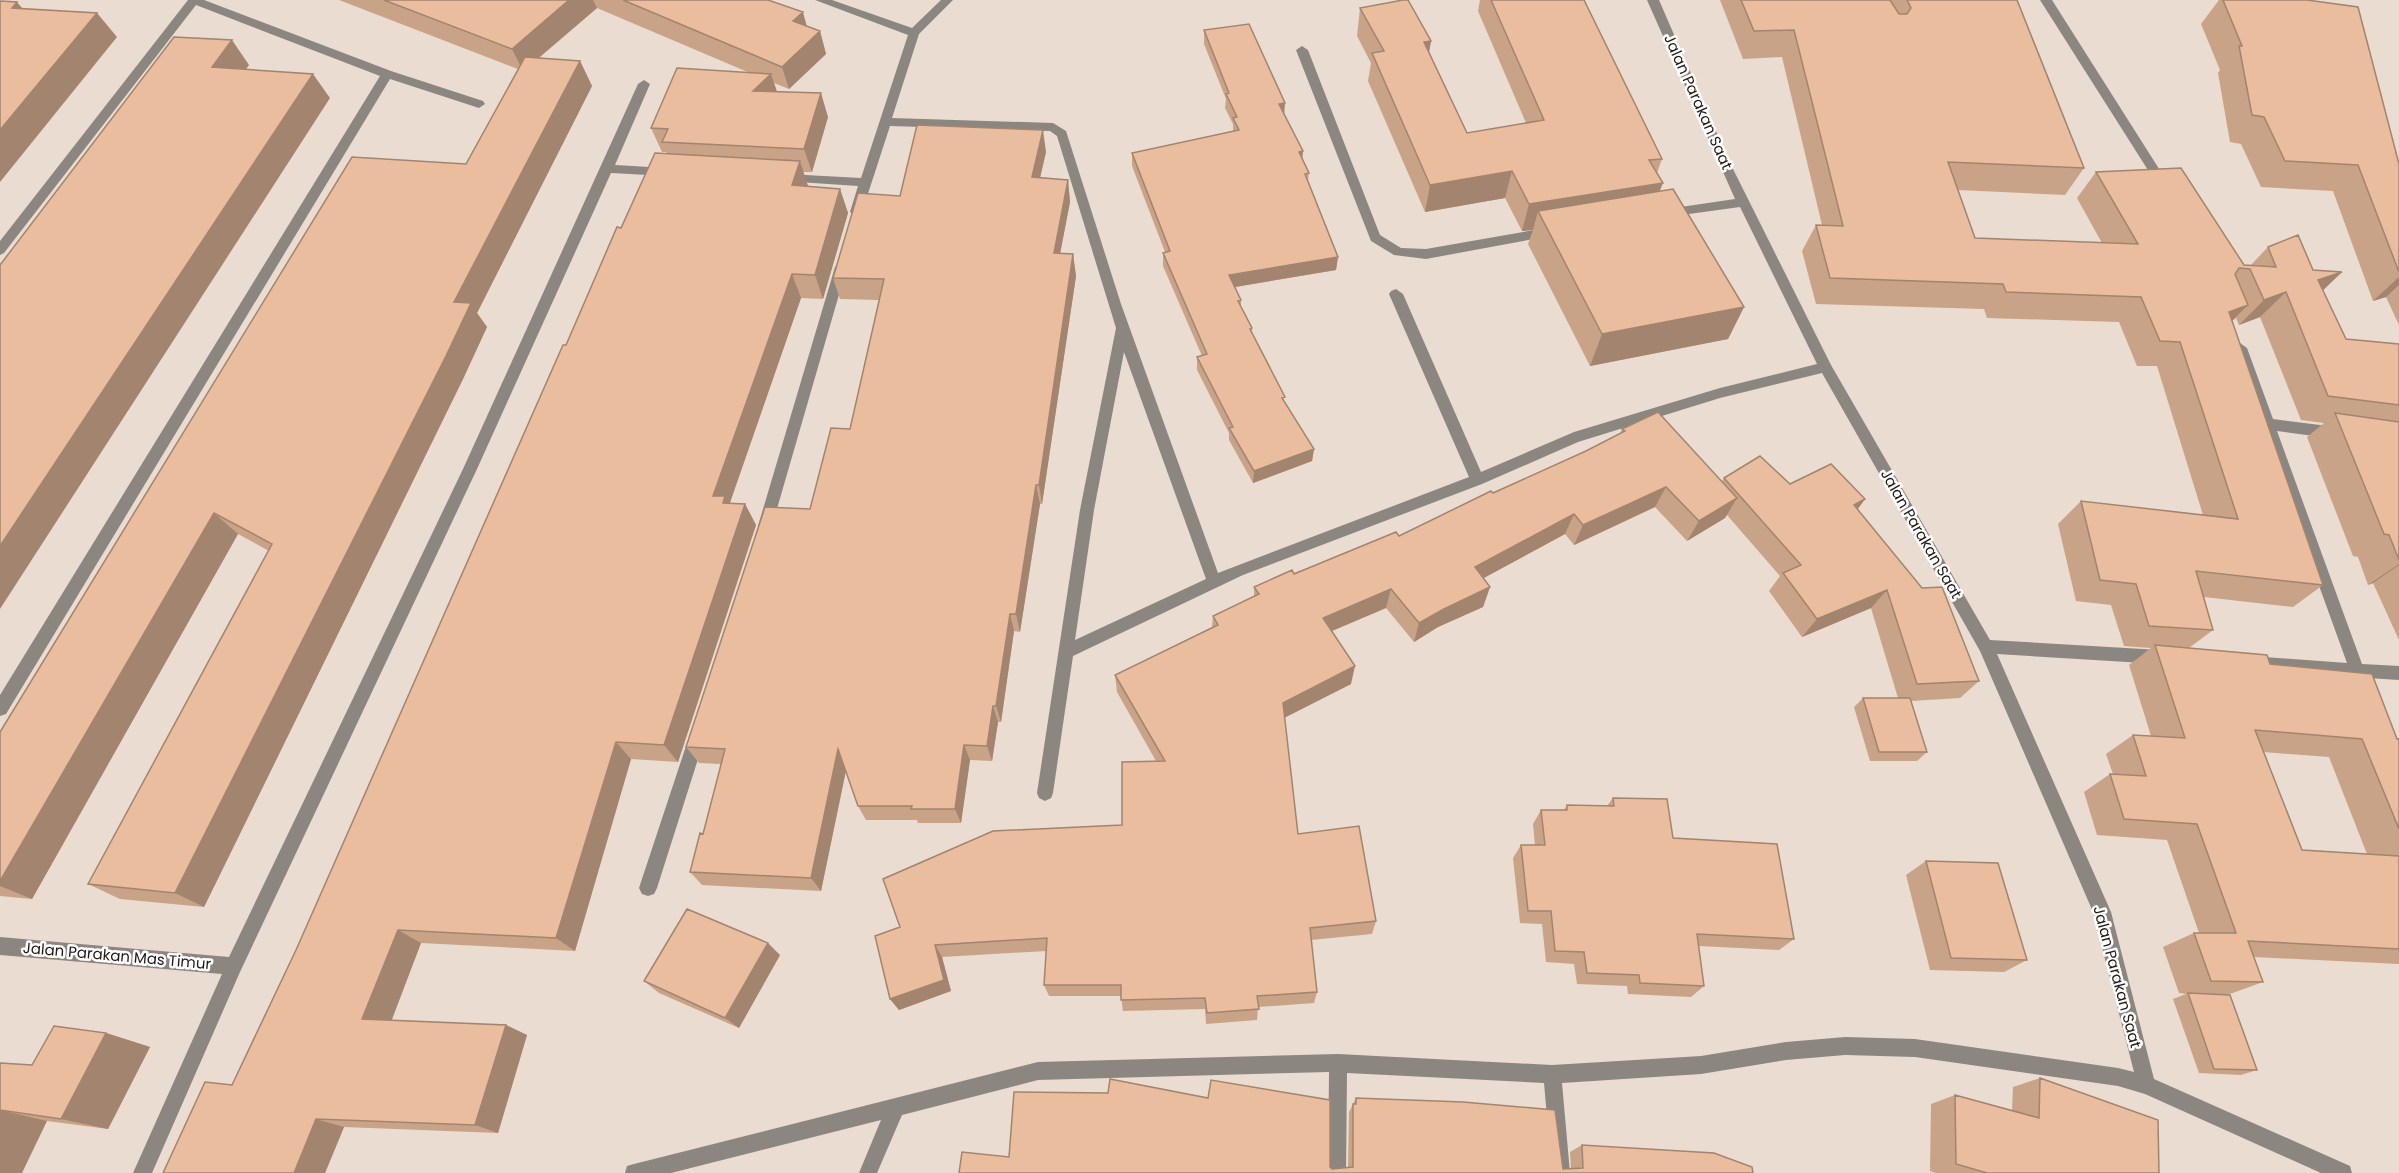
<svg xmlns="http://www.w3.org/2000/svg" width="2399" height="1173" font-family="Poppins,sans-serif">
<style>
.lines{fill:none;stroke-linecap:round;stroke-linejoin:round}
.minor{fill:#8c8681;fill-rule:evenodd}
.wall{fill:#c8a387;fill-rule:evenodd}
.shaded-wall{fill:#a3846e}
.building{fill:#e9bd9d;stroke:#a3846e;stroke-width:1.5}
.labels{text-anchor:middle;stroke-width:5;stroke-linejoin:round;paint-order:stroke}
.street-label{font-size:15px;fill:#1f1a16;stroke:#fff}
</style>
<rect width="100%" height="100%" fill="#eadcd1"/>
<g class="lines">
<path class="minor" d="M188,0H204L391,71L483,101L485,104L479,108L390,79L6,714L0,716V695L380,76L196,5L4,253L0,255V241Z
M815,0H832L912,28L941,0H953L919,34L892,118L1053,123L1066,131L1121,304L1218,573L1469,477L1389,294L1391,291L1396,289L1403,294L1481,472L1574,432L1720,388L1817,364L1740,207L1667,217L1661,213L1667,209L1735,199L1647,0H1659L1728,159L1831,365L1990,640L2160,650L2165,652L2168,657L2165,662L2160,664L1997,654L2111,912L2154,1079L2350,1166L2352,1173H2321L2145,1094L2118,1086L1915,1057L1845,1055L1786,1060L1701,1074L1562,1083L1570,1173H1552L1544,1083L1347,1073L1346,1173H1328L1329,1072L1038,1080L902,1115L877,1173H859L881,1120L671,1173H625L627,1166L634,1164L1038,1062L1338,1054L1552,1065L1701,1056L1786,1042L1845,1037L1915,1039L2118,1068L2134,1072L2093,912L1980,651L1822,373L1720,398L1578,442L1482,484L1243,575L1073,656L1053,793L1051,798L1045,801L1039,798L1037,793L1080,510L1116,328L1057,136L1050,131L890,126L862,212L856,216L850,212L858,186L783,181L781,178L787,174L861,178L908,35ZM1124,352L1206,579L1075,640L1094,510Z
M2040,0H2052L2168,183V189H2160Z
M1302,46L1308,50L1380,235L1401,248L1426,249L1551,227L1557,232L1555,235L1426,259L1394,255L1371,241L1296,50Z
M644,80L650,84L615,165L667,168L673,172L667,176L611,173L477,469L240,972L152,1173H133L222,974L0,955V937L229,957L463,469L638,84Z
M841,262L847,267L772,526L770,530H760L758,526L835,267Z
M2240,343L2247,348L2273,419L2336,427L2343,433L2336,439L2277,431L2362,664L2399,666V680L2368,678L2373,692L2371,697L2365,699L2359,697L2352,677L2250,670L2245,668L2242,663L2245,658L2250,656L2347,663L2233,348Z
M698,727L704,729L706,734L657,888L654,894L648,896L642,894L639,888L690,734L692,729Z"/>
</g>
<path class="wall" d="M339,0H768L807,26L820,31L826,54L789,89L774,83L777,92L828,117L812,172H803L808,186L840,189L848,213L823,299L801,298L730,503L745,504L756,525L678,762L631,759L575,951L421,943L391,1020L506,1025L527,1035L498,1133L344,1127L325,1173L232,1085L296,950L566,345L621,228L667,154L666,152H662L651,128L750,73L597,8L539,58L580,61L592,86L477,313L487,327L463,379L204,907L120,899L88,884L269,551L238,534L32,899L0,896V732L466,164L518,69Z
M1480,0H1584L1662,159L1657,173L1660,191L1744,307L1728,339L1590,366L1528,244L1533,230L1522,231L1505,198L1425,212L1368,81L1371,63L1357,36L1360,8L1431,41L1429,52L1467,133L1526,123L1478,11Z
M1720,0H2017L2084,168L2065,195L1958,190L1975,238L2102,243L2077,198L2096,172L2244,265H2251L2268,247L2313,270L2342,272L2323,290L2346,339L2399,344V640L2373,583L2368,585L2358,557L2353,556L2307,437L2324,423L2301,420L2260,317L2239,325L2236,318L2232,321L2323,585L2293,607L2204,597L2213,630L2189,648L2270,664L2399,739V964L2254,957L2263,982L2230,994H2202L2257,1070L2241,1075L2199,1073L2173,999L2186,994L2179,993L2163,947L2194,933H2199L2167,840L2097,835L2084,792L2110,774H2113L2106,754L2133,735L2151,736L2129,665L2151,648L2124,646L2111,605L2076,601L2058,524L2081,501L2203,515L2157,366H2137L2119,322L1987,318L1984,309L1816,304L1802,251L1816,225H1822L1782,57L1743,59ZM2263,752L2329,757L2367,854L2302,850Z
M2219,0H2307L2399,164V325L2386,297L2373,301L2333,191L2261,187L2241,144L2230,142L2218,73L2220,70L2201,24Z
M1204,30L1284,114L1309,173L1308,180L1338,257L1336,270L1235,287L1241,300V307L1252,328V333L1285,403L1314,449L1312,461L1253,483L1229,440V433L1197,370V357L1202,356L1163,266V253L1165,252L1132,166V153L1233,131V124L1225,108L1226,99L1204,44Z
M1046,152L1040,178L1068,180L1070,202L1060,253L1073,254L1076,276L1042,504H1040L1020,632L1014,631L1001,722H998L992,761L970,760L961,823H918L917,820H866L858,806L846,771L821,891L702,885L690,872L703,834L721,764L699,763L686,747L810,509L850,429L879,300L840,299L833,278L900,196Z
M1622,429L1722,481L1724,478L1790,484L1865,499L1858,509L1979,681L1960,698L1911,701L1927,752L1917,761H1870L1854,707L1863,698H1898L1871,608L1802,637L1769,591L1780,576L1727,515L1725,518L1687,541L1655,507L1574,545L1565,534L1483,578L1490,587L1483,607L1438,627L1414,642L1386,608L1332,631L1351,684L1284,718L1298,834L1376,921L1372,934L1311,940L1317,992L1314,1003L1258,1007L1257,1020L1206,1024L1205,1009L1123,1011L1121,996H1049L1044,985L1046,951L942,957L951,991L899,1010L890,999L900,927L1122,825L1156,761L1117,692L1115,675L1212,627L1213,616L1254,597V587L1399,536L1586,451L1620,434Z
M1613,798L1673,838L1794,939L1779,950L1699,946L1704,986L1691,997L1628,994L1627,986L1577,984L1574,964L1546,962L1542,924L1520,923L1513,858L1521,845H1535L1533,824L1541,810H1564L1567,805L1607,806Z
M1926,861L2027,960L2004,972L1930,970L1906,875Z
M780,955L739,1028L659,993L644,981Z
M106,1033L150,1047L108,1129L47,1121L0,1173V1063L32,1065Z
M2040,1078L2159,1173H1936L1930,1171L1931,1104L1955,1095L2012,1111L2013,1087Z
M1356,1098L1563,1169H1571L1570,1152L1582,1145L1753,1173H959L1009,1157L1330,1167L1332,1169L1348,1167L1349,1112Z"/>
<path class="shaded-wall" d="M569,0H593L597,8L523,71L512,49Z
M17,2L38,27L12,8Z
M803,12L809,35L793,21Z
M97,13L117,37L0,182V130Z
M820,31L826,54L789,89L782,67Z
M232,40L249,65L230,92L212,67Z
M1431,41L1426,69L1424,42Z
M580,61L592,86L477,313L487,327L463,379L204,907L175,893L454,302Z
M313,74L330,98L0,609V546Z
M771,74L779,98L753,91Z
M821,93L828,117L812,172L804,149Z
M1285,103L1284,117L1279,104Z
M1043,130L1046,152L1035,199L1032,177Z
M1303,151L1302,164L1299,152Z
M800,161L808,186L801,210L792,185Z
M1512,171L1505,198L1425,212L1430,185Z
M1068,180L1070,202L1056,275L1054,253Z
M1663,183L1652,210L1538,211L1533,230L1522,231L1529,204Z
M840,189L848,213L823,299L815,275Z
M1073,254L1076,276L1042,504L1039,485Z
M1338,257L1336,270L1229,288V275Z
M2342,272L2316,297L2318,280Z
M792,274L801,298L729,505L734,524L713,496Z
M2399,277V285L2386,297L2373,301Z
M2286,292L2260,317L2239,325L2264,300Z
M2248,305L2223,330L2229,312Z
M1744,307L1728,339L1590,366L1602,334Z
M1314,449L1312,461L1253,483L1254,471Z
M1036,485L1040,504L1020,632L1016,614Z
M1666,487L1655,507L1574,545L1583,525Z
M1737,498L1725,518L1687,541L1699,521Z
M1865,499L1850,519L1854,505Z
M745,504L756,525L678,762L664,745Z
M214,513L238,534L32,899L0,886V881Z
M1574,514L1565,534L1469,586L1475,567Z
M2399,564V565L2373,583L2368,585Z
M1490,587L1483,607L1438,627L1414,642L1419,623L1444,609Z
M1391,589L1386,608L1320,636L1323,618Z
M1887,590L1871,608L1802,637L1817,619Z
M1010,614L1014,631L1001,722L996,706Z
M1355,666L1351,684L1280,720L1283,703Z
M993,706L998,722L992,761L987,746Z
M616,742L631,759L575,951L556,938Z
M964,745L970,760L961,823L955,809Z
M838,749L847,765L821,891L811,878Z
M398,930L421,943L388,1030L362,1019Z
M768,943L780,955L739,1028L725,1018Z
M935,945L942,957L951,991L899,1010L890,999Z
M506,1025L527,1035L498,1133L475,1125Z
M106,1033L150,1047L108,1129L61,1119Z
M0,1110L47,1121L22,1173H0Z
M316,1119L344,1127L325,1173H294Z"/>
<path class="building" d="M384,0H569L512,49Z
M623,0H768L803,12L793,21L820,31L782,67Z
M1403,0H1408L1431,41L1424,42L1467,133L1544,120L1491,0H1584L1662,159L1649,160L1663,183L1529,204L1512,171L1430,185L1372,53L1384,51L1360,8Z
M1741,0H1890L1899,14H1907L1911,8L1907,0H2017L2084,168L1948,162L1975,238L2138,244L2096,172L2181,168L2244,265L2276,267L2268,247L2298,235L2313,270L2342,272L2318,280L2346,339L2399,344V405L2328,396L2286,292L2264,300L2250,269L2239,268L2235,274L2248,305L2229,312L2323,585L2196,571L2213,630L2149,626L2136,584L2100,580L2081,501L2238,519L2180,342L2160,341L2141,297L2006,292L2003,284L1830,278L1816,225L1843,226L1794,30L1754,31Z
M2223,0H2307L2358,7L2399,164V272L2358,165L2285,161L2264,117L2252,115L2239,46H2242Z
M0,1L17,2L12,8L97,13L0,130Z
M1249,24L1285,103L1279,104L1303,151L1299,152L1309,173L1305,174L1338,257L1229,275L1241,300L1238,301L1252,328L1250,329L1285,397L1282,398L1314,449L1254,471L1229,428L1233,427L1197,357L1207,354L1163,253L1170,251L1132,153L1239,130L1233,118L1237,117L1226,94L1229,93L1204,30Z
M174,37L232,40L212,67L313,74L0,546V265Z
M525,57L580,61L454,302L471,303L446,356L175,893L88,884L272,544L214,513L0,881V732L352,157L466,164Z
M677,68L771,74L753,91L821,93L804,149L662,142L668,129L651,128Z
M917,125L1043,130L1032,177L1068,180L1054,253L1073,254L1039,485H1036L1016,614H1010L996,706H993L987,746L964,745L955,809H911L912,806H858L838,749L811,878L690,872L700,833L703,834L725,749L686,747L765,507L810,509L831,428L850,429L884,279L833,278L858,193L900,196Z
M655,153L800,161L792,185L840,189L815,275L792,274L713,496H725L723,503L745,504L664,745L616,742L556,938L398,930L362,1019L506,1025L475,1125L316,1119L294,1173H163L205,1082L232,1085L296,950L563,345H566L617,227L621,228Z
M1673,189L1744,307L1602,334L1538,211Z
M1658,412L1737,498L1699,521L1666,487L1583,525L1574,514L1475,567L1490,587L1444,609L1419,623L1391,589L1323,618L1355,666L1283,703L1298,834L1359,826L1376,921L1310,928L1317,992L1257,996L1259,1009L1207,1013L1205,998L1121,1000V985H1044L1047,938L935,945L944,980L890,999L875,936L900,927L883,879L993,831L1122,825V762L1165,761L1115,675L1218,625L1213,616L1259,594L1254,587L1292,570L1294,574L1396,532L1399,536L1491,491L1493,493L1586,451L1625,431L1622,429Z
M2335,413L2399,422V560L2389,535L2384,534Z
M1760,456L1790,484L1831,464L1865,499L1854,505L1922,588L1942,587L1979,681L1917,684L1887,590L1817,619L1783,573L1801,565L1724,478Z
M2155,645L2267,655L2270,664L2372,674L2397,739H2399V829L2362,739L2255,730L2302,850L2399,856V949L2248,941L2263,982L2211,981L2194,933H2236L2197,824L2124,819L2110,774L2146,776L2133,735L2185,738Z
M1863,698H1910L1927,752H1879Z
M1613,798L1667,799L1673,838L1777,844L1794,939L1697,934L1704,986L1640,983L1639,975L1587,973L1584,952L1555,951L1551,911H1528L1521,845H1545L1541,810H1567V805L1614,806Z
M1926,861L1998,863L2027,960L1951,958Z
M687,909L768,943L725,1018L644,981Z
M2188,993L2230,995L2257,1070L2214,1069Z
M54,1026L106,1033L61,1119L0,1110V1063L32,1065Z
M2040,1078L2158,1120L2159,1173H1987L1956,1164L1955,1095L2039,1118Z
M1110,1079L1208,1098L1211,1080L1330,1100V1167L1332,1169L1353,1167V1104H1356V1098L1463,1102L1555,1110L1563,1169L1583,1168L1582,1145L1714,1153L1752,1167L1753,1173H959L962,1152L1009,1157L1014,1092L1108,1093Z"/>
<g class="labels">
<g class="street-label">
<text transform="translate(1698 102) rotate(66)" y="5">Jalan Parakan Saat</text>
<text transform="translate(1921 534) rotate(60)" y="5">Jalan Parakan Saat</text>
<text transform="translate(117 956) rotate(5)" y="5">Jalan Parakan Mas Timur</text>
<text transform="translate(2117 977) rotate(75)" y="5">Jalan Parakan Saat</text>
</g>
</g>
</svg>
